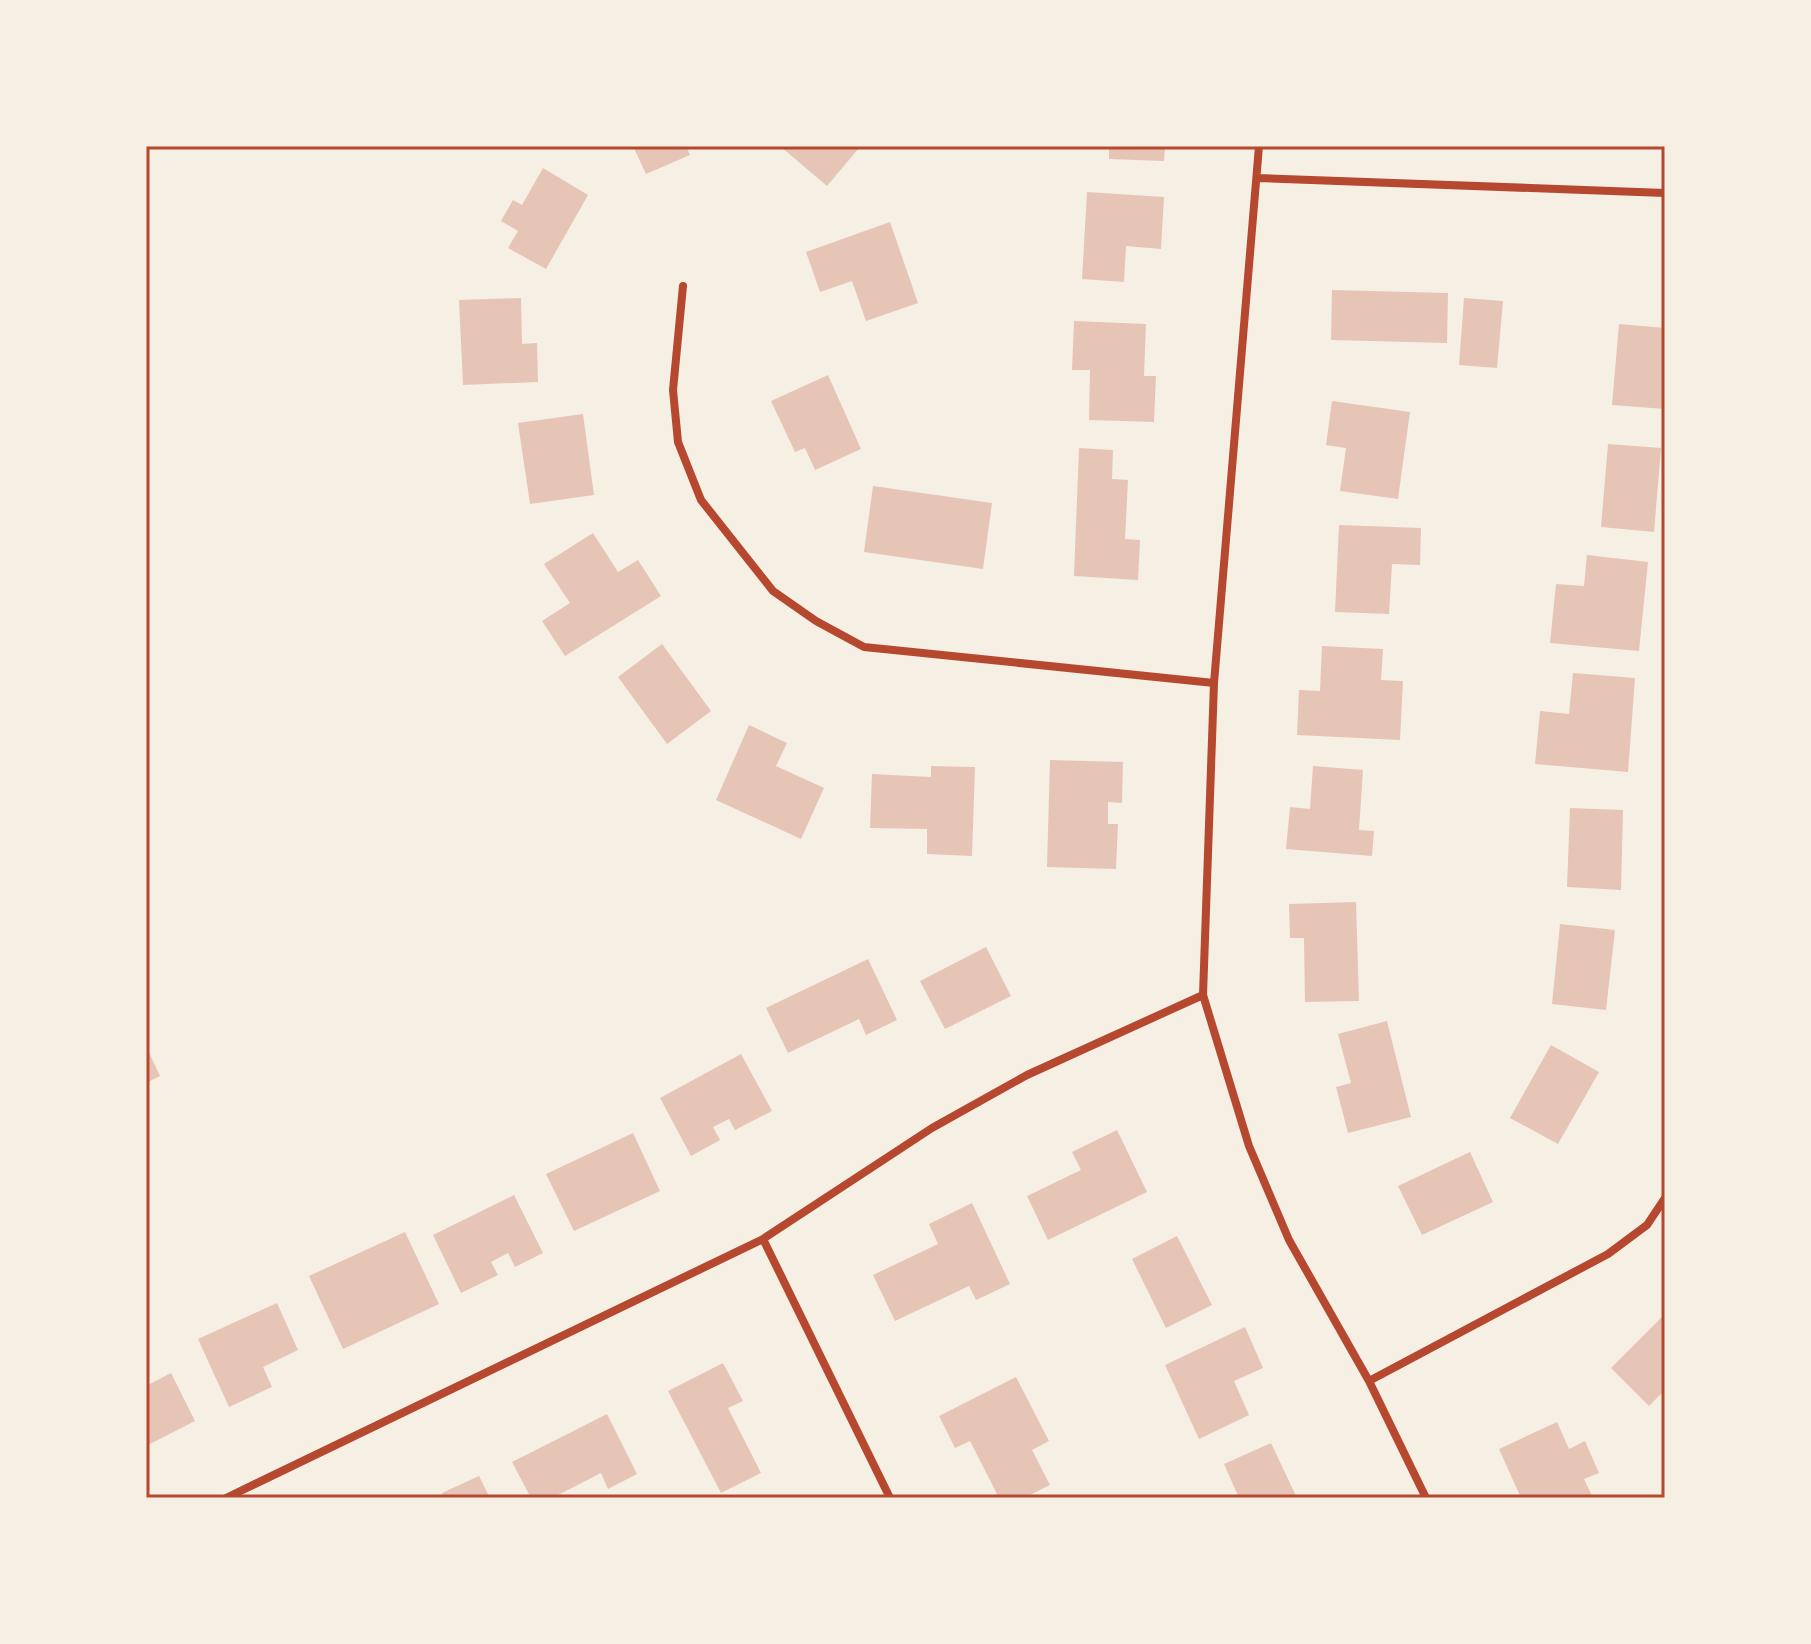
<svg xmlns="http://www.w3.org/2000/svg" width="1811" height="1644" font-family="'Alegreya Sans',sans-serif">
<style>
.building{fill:#e6c5b7}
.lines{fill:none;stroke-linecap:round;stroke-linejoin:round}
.minor{stroke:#b5482f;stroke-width:8}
.neatline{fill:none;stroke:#b5482f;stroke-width:3}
</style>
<rect width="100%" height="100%" fill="#f6efe4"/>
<path class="building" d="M633,146H686L690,155L646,174Z
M780,146H857L859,148L827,186Z
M1109,146H1165L1164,161L1109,159Z
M543,168L588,195L546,269L508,248L518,231L501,221L513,200L522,205Z
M1087,192L1164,197L1161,249L1126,246L1124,282L1082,279Z
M890,222L918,303L866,321L852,281L820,292L806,252Z
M1332,290L1448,293L1447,343L1331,340Z
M521,298L522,344L537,343L538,382L463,385L459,300Z
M1464,298L1503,301L1497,368L1459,365Z
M1074,321L1146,324L1144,376H1156L1154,422L1089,420L1090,370H1072Z
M1619,324L1665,328V409L1612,405Z
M828,375L861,449L815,470L805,448L795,452L771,401Z
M1332,401L1410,412L1398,499L1340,491L1346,448L1326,445Z
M583,414L594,495L530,504L518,423Z
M1608,444L1661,448L1654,532L1601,527Z
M1079,448L1113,450L1112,479L1128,480L1125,539L1140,540L1138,580L1074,576Z
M873,486L992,503L983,569L864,552Z
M1339,525L1421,528L1420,565L1392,564L1389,614L1335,612Z
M593,533L618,572L638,560L661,596L565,656L542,621L570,603L544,564Z
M1587,555L1648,562L1639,651L1550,643L1556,584L1584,586Z
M662,644L711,711L667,744L618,677Z
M1322,646L1383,649L1381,680L1403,681L1400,740L1297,735L1299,690L1320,691Z
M1573,673L1635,678L1628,772L1535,764L1540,711L1569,714Z
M749,725L787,743L776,766L824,788L801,839L716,800Z
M1050,760L1123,762L1122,803L1108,802V824H1118L1116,869L1047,867Z
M931,766L975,767L972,856L927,854V829L870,828L872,774L931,777Z
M1313,766L1363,770L1359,830L1374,831L1372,856L1286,849L1290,807L1310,809Z
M1570,808L1623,810L1621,890L1567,887Z
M1356,902L1359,1001L1305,1002L1304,938H1290L1289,904Z
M1560,924L1615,930L1606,1010L1552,1004Z
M986,947L1011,996L945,1029L920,981Z
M868,959L897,1020L866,1035L859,1019L788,1053L766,1008Z
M1387,1021L1411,1117L1348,1133L1336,1087L1351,1083L1338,1034Z
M1551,1045L1599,1072L1558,1144L1510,1118Z
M146,1046L160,1076L146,1083Z
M741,1054L772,1111L735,1130L729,1119L713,1127L720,1140L691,1156L660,1098Z
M1117,1130L1147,1192L1048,1240L1027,1196L1081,1170L1072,1152Z
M633,1133L660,1191L574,1231L546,1174Z
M1470,1152L1493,1202L1422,1235L1398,1186Z
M514,1195L543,1253L515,1267L508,1253L491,1262L498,1275L461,1293L433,1235Z
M972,1203L1010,1284L976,1300L969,1286L895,1321L873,1275L938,1244L929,1224Z
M405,1232L439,1304L343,1349L309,1276Z
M1177,1236L1212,1305L1166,1328L1132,1259Z
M277,1303L298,1350L263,1367L272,1387L229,1407L198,1339Z
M1665,1314V1390L1649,1406L1611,1368Z
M1245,1327L1263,1368L1234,1381L1249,1415L1199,1439L1165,1365Z
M723,1363L743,1401L728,1408L761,1473L721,1493L668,1391Z
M171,1373L195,1421L146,1446V1386Z
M1016,1377L1049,1441L1032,1450L1050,1485L1024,1498H999L970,1441L955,1448L939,1416Z
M607,1414L637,1474L608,1489L601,1473L552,1498H531L512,1462Z
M1557,1422L1569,1449L1585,1441L1599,1473L1584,1479L1593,1498H1521L1499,1449Z
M1271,1443L1297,1498H1239L1224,1464Z
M479,1476L490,1498H444L442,1493Z"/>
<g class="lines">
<path class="minor" d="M1259,146L1214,683L1203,995L1249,1146L1289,1240L1369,1381L1426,1498
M1258,178L1665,193
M683,286L673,390L678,442L701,500L773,591L816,621L864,647L1214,683
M763,1239L890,1498
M1369,1381L1608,1254L1647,1225L1665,1198
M226,1498L763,1239L932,1128L1027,1075L1203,995"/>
</g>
<rect width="1811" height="1644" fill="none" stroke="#f6efe4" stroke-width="296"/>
<rect x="148" y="148" width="1515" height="1348" class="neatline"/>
</svg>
